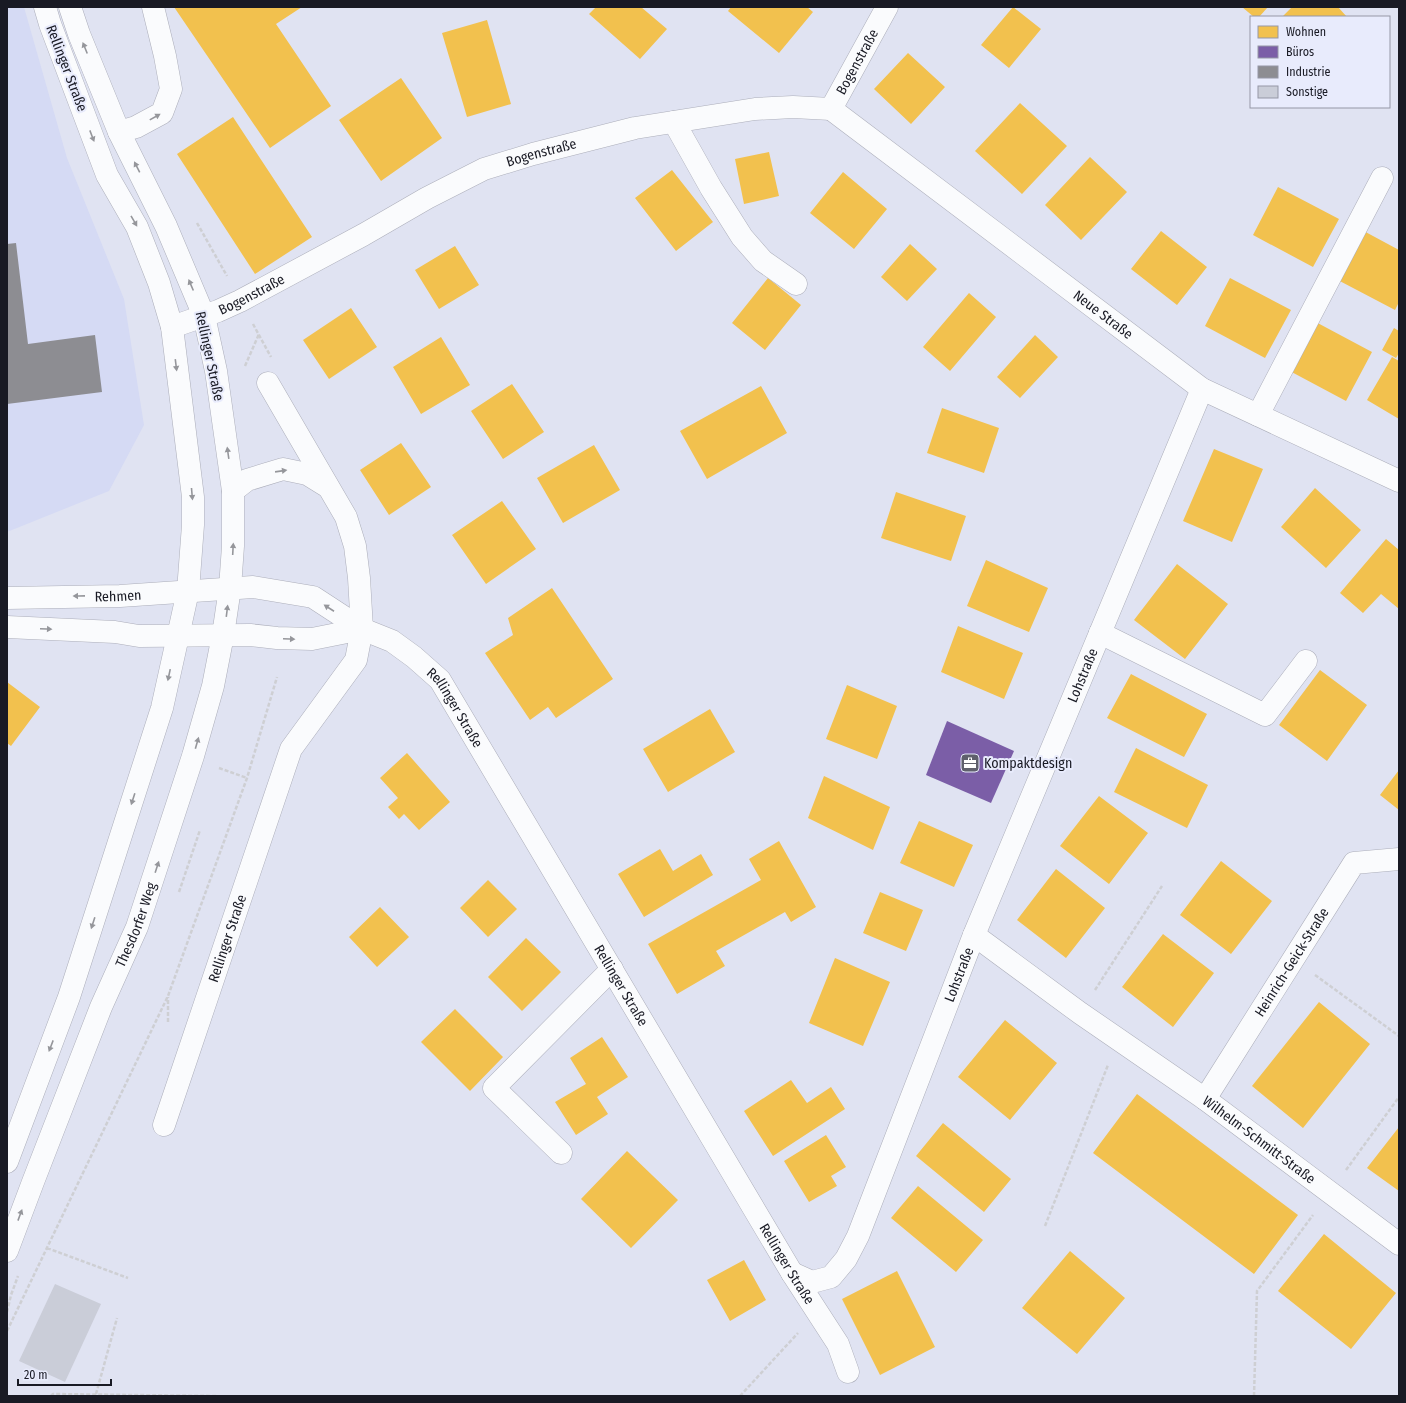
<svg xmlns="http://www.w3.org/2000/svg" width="1406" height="1403" font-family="'Fira Sans Condensed',sans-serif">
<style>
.built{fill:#d5daf4}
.homes{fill:#f2c14e}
.offices{fill:#7b5ea7}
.industry{fill:#8d8d92}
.building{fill:#cacdd8}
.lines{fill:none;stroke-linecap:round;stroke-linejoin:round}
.minor-casing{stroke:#acaeba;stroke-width:23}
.path{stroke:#cecfd3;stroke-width:2.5;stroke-dasharray:4 2;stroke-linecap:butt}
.minor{stroke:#fafbfd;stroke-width:22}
.oneway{fill:#95969b}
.labels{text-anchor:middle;stroke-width:4;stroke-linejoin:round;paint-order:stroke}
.street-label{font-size:14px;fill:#191a24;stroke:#e8ebfc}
.poi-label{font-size:14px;fill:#191a24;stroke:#e8ebfc;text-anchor:start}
</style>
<rect width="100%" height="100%" fill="#e0e3f2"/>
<path class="built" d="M7,7H24L67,158L124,299L144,425L109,491L7,532Z"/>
<path class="homes" d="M174,7H302L276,24L331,106L270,148Z
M596,7H641L667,29L640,59L589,14Z
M731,7H807L813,12L779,53L728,11Z
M1013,7L1041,29L1009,68L981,45Z
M1242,7H1268L1259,17H1254Z
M1292,7H1338L1347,17H1282Z
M487,20L511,104L467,117L442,33Z
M908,53L945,87L911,124L874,89Z
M401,78L442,138L381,181L339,120Z
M1020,103L1067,146L1022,194L975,151Z
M233,117L312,237L255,274L177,154Z
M769,152L779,196L744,204L735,159Z
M1090,157L1127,192L1081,240L1045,205Z
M672,170L713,222L676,251L635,198Z
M843,172L887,209L854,249L810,213Z
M1278,187L1339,219L1313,267L1253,235Z
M1360,229L1399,250V302L1395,310L1334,278Z
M1161,231L1207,267L1177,305L1131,269Z
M910,244L937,269L907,301L881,277Z
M455,246L479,285L439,309L415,270Z
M768,278L801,305L765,350L732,323Z
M1230,278L1291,310L1265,358L1205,326Z
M969,293L996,317L950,371L923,347Z
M351,308L377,347L329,379L303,340Z
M1312,320L1372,352L1346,401L1286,369Z
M1394,328L1399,331V353L1396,358L1382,350Z
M1035,335L1058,357L1020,398L997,377Z
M441,337L470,385L421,414L393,367Z
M1392,357L1399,361V419L1367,400Z
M512,384L544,432L503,459L471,411Z
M761,386L787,433L707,479L680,431Z
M942,408L999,428L984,473L927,453Z
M401,443L431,487L389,515L360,470Z
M594,445L620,490L563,523L537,478Z
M1214,449L1263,469L1232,542L1183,521Z
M1315,488L1361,530L1326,568L1281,527Z
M896,492L966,516L951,561L881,538Z
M502,501L536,549L486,584L452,535Z
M1386,539L1399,550V609L1381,594L1363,613L1340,593Z
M986,560L1048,588L1029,632L967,606Z
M1177,564L1228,604L1185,659L1134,620Z
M552,588L613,679L556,718L548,707L530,720L485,653L513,635L508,618Z
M958,626L1023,653L1004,699L941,672Z
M1320,670L1367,705L1327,761L1279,725Z
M1131,674L1207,714L1184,757L1107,718Z
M7,682L40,707L11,746L7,743Z
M847,685L897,706L877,759L826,739Z
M710,709L735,752L668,792L643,749Z
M1136,748L1208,785L1187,828L1114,792Z
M407,753L450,802L419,830L404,814L399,819L388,807L398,798L380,778Z
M1399,770V810L1380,795Z
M824,776L890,807L873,850L808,818Z
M1099,796L1148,833L1109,884L1060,846Z
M919,821L973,845L954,887L900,863Z
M779,841L816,907L791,922L785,912L716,951L725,966L677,994L648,944L761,880L749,859Z
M660,849L673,871L701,854L713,875L644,917L618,874Z
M1221,861L1272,901L1231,954L1180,915Z
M1056,869L1105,908L1066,958L1017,920Z
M488,880L517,909L488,937L460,908Z
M880,892L923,910L906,951L863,933Z
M380,907L409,937L377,967L349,937Z
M1163,934L1214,973L1173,1027L1122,987Z
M526,938L561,972L522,1011L488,977Z
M835,958L890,982L863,1046L809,1023Z
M1319,1002L1370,1044L1303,1128L1252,1086Z
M455,1009L503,1057L470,1091L421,1042Z
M1005,1020L1057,1063L1010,1120L958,1077Z
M602,1037L628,1077L597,1097L608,1114L576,1135L555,1102L586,1084L570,1058Z
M791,1080L807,1103L831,1087L845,1109L773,1156L744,1111Z
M1137,1094L1298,1215L1254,1274L1093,1153Z
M943,1123L1011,1179L984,1212L916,1156Z
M1399,1127V1191L1367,1168Z
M826,1135L846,1167L831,1176L837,1186L809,1202L784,1161Z
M627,1151L678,1200L631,1248L581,1199Z
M918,1186L983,1240L956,1272L891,1218Z
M1324,1234L1396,1293L1351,1349L1278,1291Z
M1070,1251L1125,1298L1077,1354L1022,1308Z
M744,1260L766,1300L730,1321L707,1280Z
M897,1271L935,1347L880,1375L842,1299Z"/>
<path class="offices" d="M947,721L1014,751L991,803L926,775Z"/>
<path class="industry" d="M16,243L28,344L95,335L102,392L7,404V244Z"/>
<path class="building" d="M55,1284L101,1304L65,1382L19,1361Z"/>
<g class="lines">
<g class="minor-casing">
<g id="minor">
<path id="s1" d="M831,109L1202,389L1399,481"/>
<path id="s2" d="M831,109L887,7"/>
<path d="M674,122L711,188L742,237L763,261L796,284"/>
<path d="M119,132L136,127L162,113L171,89L165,56L153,7"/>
<path id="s3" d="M172,327L218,311L240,301L363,235L427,198L484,169L533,154L635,128L755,109L793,107L831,109"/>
<path d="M1258,415L1382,178"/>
<path d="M233,491L247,480L283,469L307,474L328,487"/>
<path id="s4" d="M7,598L120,596L253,587L313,597L362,629L392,641L414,657L440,680L792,1273L838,1344L848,1372"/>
<path d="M7,627L115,632L139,636L250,635L277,638L312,639L362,629"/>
<path d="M1100,633L1265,715L1306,661"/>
<path id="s5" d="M974,935L1080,1013L1205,1099L1399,1244"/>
<path id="s6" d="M1205,1099L1354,863L1399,859"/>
<path id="s7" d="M164,1125L291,749L356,660L362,629L359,578L355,546L346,517L268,383"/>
<path d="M561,1153L494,1088L612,969"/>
<path d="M7,1162L69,997L162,708L188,591L193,525V497L172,327L159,283L137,227L107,175L50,24L45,7"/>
<path id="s8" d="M7,1251L33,1182L101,1007L137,927L193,756L213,686L223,635L230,588L233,546V491L216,371L204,316L166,226L119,132L79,34L70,7"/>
<path id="s9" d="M792,1273L812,1282L831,1277L846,1259L858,1236L974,935L1202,389"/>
</g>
</g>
<path class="path" d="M197,223L227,276
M253,324L271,357
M245,366L259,334
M219,768L247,778
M179,892L200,830
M1315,975L1399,1036
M1095,990L1162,886
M168,1022V997
M1346,1170L1399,1097
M1045,1226L1108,1065
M47,1248L128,1278
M7,1312L11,1295L18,1276
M7,1331L168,996L247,778L277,677
M96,1394L117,1318
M51,1396L53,1394L217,1396
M740,1396L798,1333
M1254,1396L1257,1291L1313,1215"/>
<use href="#minor" class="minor"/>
</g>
<defs><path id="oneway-solid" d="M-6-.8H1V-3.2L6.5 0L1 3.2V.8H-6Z"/></defs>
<g class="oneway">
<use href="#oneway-solid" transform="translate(85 48) rotate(-112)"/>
<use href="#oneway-solid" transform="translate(155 117) rotate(-29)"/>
<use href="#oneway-solid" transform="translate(92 136) rotate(69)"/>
<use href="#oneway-solid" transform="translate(137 167) rotate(-117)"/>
<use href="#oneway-solid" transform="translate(134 221) rotate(60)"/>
<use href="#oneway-solid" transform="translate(191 285) rotate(-113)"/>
<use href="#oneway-solid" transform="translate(176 365) rotate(83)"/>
<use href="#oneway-solid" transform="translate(228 453) rotate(-98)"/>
<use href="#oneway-solid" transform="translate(281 471) rotate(-8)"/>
<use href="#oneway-solid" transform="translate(192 494) rotate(85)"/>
<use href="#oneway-solid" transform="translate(233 549) rotate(-87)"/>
<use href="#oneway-solid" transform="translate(79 596) rotate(179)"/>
<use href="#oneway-solid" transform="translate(329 608) rotate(-147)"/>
<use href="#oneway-solid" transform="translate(227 611) rotate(-83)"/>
<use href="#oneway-solid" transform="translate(46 629) rotate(3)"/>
<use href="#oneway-solid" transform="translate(289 639) rotate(2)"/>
<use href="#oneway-solid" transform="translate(169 675) rotate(102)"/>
<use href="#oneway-solid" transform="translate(197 743) rotate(-74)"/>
<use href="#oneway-solid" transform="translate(133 799) rotate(108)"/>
<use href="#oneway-solid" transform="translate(157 867) rotate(-72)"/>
<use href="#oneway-solid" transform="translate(93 923) rotate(108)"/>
<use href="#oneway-solid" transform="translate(51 1046) rotate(111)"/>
<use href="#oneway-solid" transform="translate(20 1215) rotate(-70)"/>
</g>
<defs>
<g id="office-square" transform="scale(1)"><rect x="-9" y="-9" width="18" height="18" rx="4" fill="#5f606c" stroke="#e8ebfc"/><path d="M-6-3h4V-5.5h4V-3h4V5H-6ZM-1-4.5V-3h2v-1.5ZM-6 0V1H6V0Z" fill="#fff"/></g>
</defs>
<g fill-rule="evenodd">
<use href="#office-square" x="970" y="763"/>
</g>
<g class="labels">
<g class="street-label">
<text dy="5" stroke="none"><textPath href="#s2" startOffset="54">Bogenstraße</textPath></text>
<text transform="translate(67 68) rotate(69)" y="5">Rellinger Straße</text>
<text dy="5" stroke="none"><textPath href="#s3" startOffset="410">Bogenstraße</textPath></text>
<text dy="5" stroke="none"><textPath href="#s3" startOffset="86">Bogenstraße</textPath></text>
<text dy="5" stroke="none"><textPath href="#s1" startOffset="341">Neue Straße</textPath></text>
<text transform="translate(210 356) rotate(78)" y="5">Rellinger Straße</text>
<text dy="5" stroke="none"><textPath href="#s4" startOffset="111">Rehmen</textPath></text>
<text dy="5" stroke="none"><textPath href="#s9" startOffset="695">Lohstraße</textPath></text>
<text dy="5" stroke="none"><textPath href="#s4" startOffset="491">Rellinger Straße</textPath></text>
<text dy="5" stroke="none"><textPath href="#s8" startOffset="351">Thesdorfer Weg</textPath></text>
<text dy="5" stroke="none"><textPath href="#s7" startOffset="197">Rellinger Straße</textPath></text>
<text dy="5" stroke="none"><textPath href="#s6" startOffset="162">Heinrich-Geick-Straße</textPath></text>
<text dy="5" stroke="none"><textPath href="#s9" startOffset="371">Lohstraße</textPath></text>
<text dy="5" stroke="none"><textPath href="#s4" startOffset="815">Rellinger Straße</textPath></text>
<text dy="5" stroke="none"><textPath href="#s5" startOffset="351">Wilhelm-Schmitt-Straße</textPath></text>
<text dy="5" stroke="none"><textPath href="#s4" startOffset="1139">Rellinger Straße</textPath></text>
</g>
<g class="poi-label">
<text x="984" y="768">Kompaktdesign</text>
</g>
</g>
<rect width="1406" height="1403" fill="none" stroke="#191a24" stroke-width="16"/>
<rect x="1250" y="16" width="140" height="92" fill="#e8ebfc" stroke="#9597a6"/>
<rect x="1258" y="26" width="20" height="12" fill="#f2c14e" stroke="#9597a6"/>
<text x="1286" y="36" font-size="12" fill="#191a24">Wohnen</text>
<rect x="1258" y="46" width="20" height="12" fill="#7b5ea7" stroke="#9597a6"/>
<text x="1286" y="56" font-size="12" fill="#191a24">Büros</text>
<rect x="1258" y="66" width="20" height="12" fill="#8d8d92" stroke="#9597a6"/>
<text x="1286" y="76" font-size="12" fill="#191a24">Industrie</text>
<rect x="1258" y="86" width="20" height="12" fill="#cacdd8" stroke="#9597a6"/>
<text x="1286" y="96" font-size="12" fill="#191a24">Sonstige</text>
<path d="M18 1379v6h93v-6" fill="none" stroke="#191a24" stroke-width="2"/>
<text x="24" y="1379" font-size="12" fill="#191a24" stroke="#e8ebfc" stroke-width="3" paint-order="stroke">20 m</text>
</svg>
